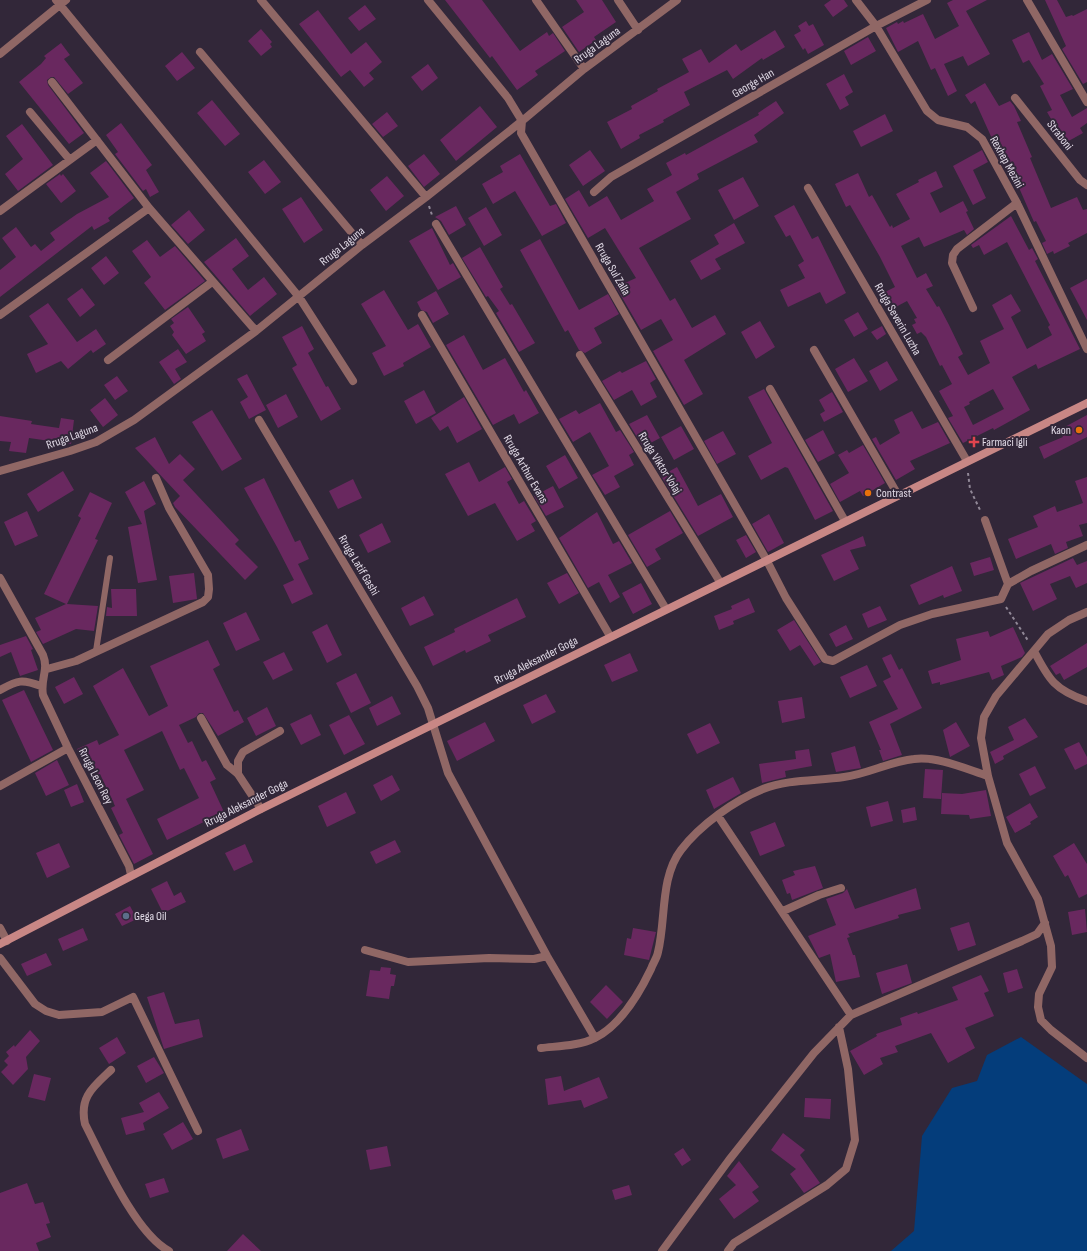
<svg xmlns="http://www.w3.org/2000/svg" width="1087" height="1251" font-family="'Sofia Sans Condensed',sans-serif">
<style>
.water{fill:#043d7b}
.building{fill:#69285f;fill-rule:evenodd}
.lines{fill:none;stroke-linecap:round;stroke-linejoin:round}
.path{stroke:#918897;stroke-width:2;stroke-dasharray:3 3;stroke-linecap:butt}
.service{stroke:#906765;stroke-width:6}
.minor{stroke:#906765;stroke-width:8}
.secondary{stroke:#c88785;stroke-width:8}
.food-dot{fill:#e8710a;stroke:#322739;stroke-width:1.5}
.health-dot{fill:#e0444e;stroke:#322739;stroke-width:1.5}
.service-dot{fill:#5c6f8a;stroke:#322739;stroke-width:1.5}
.labels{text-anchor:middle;stroke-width:4;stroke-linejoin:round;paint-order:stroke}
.street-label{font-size:12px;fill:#e2dbe7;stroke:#322739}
.poi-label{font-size:12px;fill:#e2dbe7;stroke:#322739;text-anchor:start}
</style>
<rect width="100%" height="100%" fill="#322739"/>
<path class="water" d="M1021,1037L1087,1084V1251H891L914,1231L922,1136L952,1088L977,1081L987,1055Z"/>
<path class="building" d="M445,0H482L520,51L547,32L549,36L553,33L565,51L535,71L538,75L517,90L492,56L490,58Z
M576,0H602L616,22L594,37L596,40L579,52L562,27L584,12Z
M831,0H844L848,6L833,17L824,5Z
M953,0H987L966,11L990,54L968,66L963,56L944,64L957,91L948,96L935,68L931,70L918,41L898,52L886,28L897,22L898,24L903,21L904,23L923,14L935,39L959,26L947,3Z
M1045,0H1057L1066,17L1072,15L1073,16L1087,9V82L1083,84L1062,49L1066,46Z
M365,5L376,19L359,31L348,18Z
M318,10L351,54L366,42L382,62L369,73L374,79L364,87L350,70L341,77L299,24Z
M806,21L809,26L813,24L824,45L808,54L805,48L803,50L794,35L801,31L798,26Z
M261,29L272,42L270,44L272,47L261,56L248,41Z
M775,30L785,47L763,60L762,58L733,79L727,70L684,92L690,105L663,120L664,122L639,135L640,138L621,149L607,122L632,109L631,106L658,91L657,89L689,72L682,59L701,49L709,63L736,44L741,51Z
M1029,32L1042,60L1052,54L1073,89L1060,95L1072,117L1087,108V123L1080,128L1083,133L1065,143L1047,112L1052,110L1040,86L1044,84L1029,60L1023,63L1012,40Z
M868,37L876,51L851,65L844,51Z
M61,43L70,55L64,59L83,83L68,94L54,77H51L47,80L48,85L84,133L69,144L19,82L41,64L46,58L44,56Z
M182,52L195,68L177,81L165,66Z
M428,64L438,78L422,91L411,77Z
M844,74L853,92L845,97L849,105L840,110L826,84Z
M985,83L999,106L1010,101L1014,106L1021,121L1017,122L1032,157L1030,158L1051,208L1077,197L1083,210L1087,209V233L1068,243L1070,246L1054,254L1053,251L1047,254L1042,243L1046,241L1036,221L1034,222L1006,158L1000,161L991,145L994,143L975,101L971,104L965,95Z
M212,100L240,134L225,146L197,113Z
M776,101L784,113L754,135L758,142L697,174L699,179L676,192L691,219L639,248L670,301L675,298L692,328L715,315L726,334L684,360L703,394L684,405L653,351L673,340L661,319L641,330L616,287L636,278L605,228L588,238L565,199L579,190L589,207L607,196L621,220L654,201L647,189L672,175L666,163L685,153L686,155L759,115L758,113Z
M480,106L497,127L456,161L440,140Z
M387,112L398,126L383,137L372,124Z
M885,114L893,131L861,147L853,131Z
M121,123L152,165L146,170L159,192L150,197L146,189L143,191L115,154L118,152L106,135Z
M22,124L53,165L18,191L5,174L23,159L6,136Z
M590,150L605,171L583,186L569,165Z
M982,150L988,162L973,170L986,198L973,205L953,166Z
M424,154L440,174L424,187L408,166Z
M520,154L550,206L556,204L566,223L542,236L515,191L493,204L482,184L503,172L500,166Z
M264,160L281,182L265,194L248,172Z
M106,161L134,198L108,218L110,221L94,230L92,226L0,297V270L16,257L2,238L16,227L31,247L35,244L41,251L55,240L50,233L77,214L109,197L90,173Z
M936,171L943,187L930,193L940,213L963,201L968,211L966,212L974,229L967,235L964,230L924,247L919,237L901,246L917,278L926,273L933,286L926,289L937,307L939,306L949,325L963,354L958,357L968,375L990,363L980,341L1004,329L992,305L1011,294L1021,311L1011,317L1027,349L1052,335L1048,327L1050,325L1007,242L984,255L979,245L973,248L971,245L1011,216L1029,250L1032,248L1038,259L1035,261L1080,349L1038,369L1036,364L1012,377L1030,410L994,430L993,428L963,443L948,418L953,416L939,391L952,384L942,365L940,366L926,337L921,332L917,334L912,325L916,323L914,319L917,318L907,301L890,310L881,294L895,287L880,257L850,205L846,207L835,184L858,173L869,197L872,195L890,227L892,225L893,228L910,219L896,194L919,182L918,180ZM993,389L1004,409L973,425L964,407L970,404L969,402Z
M60,174L61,176L63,174L76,191L61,203L46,184Z
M387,176L404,196L386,211L370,190Z
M743,177L759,206L734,220L718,190Z
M301,197L323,230L304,243L282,209Z
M794,205L812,239L818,236L846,293L826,304L820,292L788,307L780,290L805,278L798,265L804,261L790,235L786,237L774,216Z
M456,206L466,225L449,235L441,221L435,217Z
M486,207L502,235L484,246L468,218Z
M189,210L205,230L188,244L171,225Z
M734,223L745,243L715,259L721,269L701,280L690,261L719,244L714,235Z
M432,228L450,265L453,263L461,277L438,290L409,241Z
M236,238L249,256L232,269L248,290L264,277L277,294L250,316L204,262Z
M540,239L579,310L608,294L619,314L594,328L602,343L585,353L579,350L568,330L565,332L520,250Z
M147,240L160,257L175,246L205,281L165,310L144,283L151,277L132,251Z
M480,247L503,287L500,289L510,305L512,304L535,343L519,352L496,313L499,311L488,296L486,297L462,258Z
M106,256L119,273L104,285L91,268Z
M1087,279V320L1070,288Z
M82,288L95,305L80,317L67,299Z
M384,290L408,330L418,324L431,347L403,363L404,366L384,376L372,353L386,346L361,304Z
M436,291L449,314L433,323L427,312L421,310L417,302Z
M48,303L77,342L96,329L106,344L93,353L91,350L68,369L61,361L36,373L27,354L48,344L29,316Z
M188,307L205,332L202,334L206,341L186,354L172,335L174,332L170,326L174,323L171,319Z
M858,312L868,329L854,337L844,320Z
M760,321L775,347L756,359L741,332Z
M302,326L314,349L308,353L326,387L328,386L341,409L321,421L292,368L297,365L282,337Z
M882,326L886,334L877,340L871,332Z
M464,335L483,370L505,358L524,392L526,390L539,413L519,424L514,414L493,425L446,345Z
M178,349L187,362L175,369L181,379L174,384L159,362Z
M854,358L868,381L848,392L835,369Z
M646,361L656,379L650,383L657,397L641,406L632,390L614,400L602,381L620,371L622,373Z
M887,361L898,380L880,391L869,371Z
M247,374L266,410L249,419L240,402L248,397L237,379Z
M117,376L128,391L115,400L104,385Z
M764,389L833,511L815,520L788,468L785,467L761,480L748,456L772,443L748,397Z
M424,390L436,413L416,424L404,401Z
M832,392L843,412L824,422L820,414L825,411L819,400Z
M286,394L298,417L278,428L266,405Z
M464,397L482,429L457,443L448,426L440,431L431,418Z
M105,398L118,415L103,427L90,410Z
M600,403L616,432L620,430L634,452L629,455L634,465L614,476L620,487L605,495L592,475L609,466L593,437L590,432L573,442L559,419L576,410L579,414Z
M212,410L242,459L222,471L192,422Z
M912,411L922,429L938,422L950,443L910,461L915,469L896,480L872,439L876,437L880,445L900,433L894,420Z
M647,415L660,438L643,447L629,424Z
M1087,415V437L1044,459L1039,447L1063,437L1059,430Z
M0,416L32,421L31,424L59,428L61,418L74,420L71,444L29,438L26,453L9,451L11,442L0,441Z
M681,426L694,449L674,460L661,437Z
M823,430L835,453L818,462L805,440Z
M723,431L736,454L717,464L704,441Z
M155,437L169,464L180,454L195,469L183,480L239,540L235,544L258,567L245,580L175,507L173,503L180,496L135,448Z
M863,445L885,483L863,496L860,491L840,502L830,484L849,473L838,455L847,450L849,453Z
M565,455L578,478L559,489L546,466Z
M469,462L479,482L505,467L512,479L507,482L519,504L524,501L536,521L531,524L535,531L517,541L495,503L468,516L445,474Z
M677,467L698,506L721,494L733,517L698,536L661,476Z
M63,471L74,490L38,512L27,494Z
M1087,477V523L1079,525L1083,536L1066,542L1068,548L1055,554L1051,544L1016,559L1008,539L1038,527L1033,516L1055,506L1057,512L1083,503L1075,481Z
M264,478L295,542L300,540L309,559L298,564L313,594L292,604L283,585L294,580L277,547L244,488Z
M353,479L362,498L338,509L329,491Z
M144,481L156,504L144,511L157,580L138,583L128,527L142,524L125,492Z
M553,486L564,507L546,516L534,496Z
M90,492L112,503L95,539L98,540L67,604L98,606L94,631L76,629L43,644L36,632L41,630L35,618L66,604L44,594L81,518L78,516Z
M27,511L38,536L15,546L4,522Z
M670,511L683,533L655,549L661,559L647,567L628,535Z
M597,512L613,544L619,541L632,563L608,575L620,597L610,603L599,582L588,588L559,538Z
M769,514L784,543L768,552L752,524Z
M382,523L391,542L368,553L359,535Z
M746,535L756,552L746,558L736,540Z
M863,536L866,546L850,550L859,569L834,581L821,555Z
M990,557L994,570L974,576L970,563Z
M1073,558L1077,565L1087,561V583L1076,588L1070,576L1050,584L1057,599L1033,611L1020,583Z
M952,566L962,591L944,598L943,595L919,605L910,585Z
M194,573L197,599L173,603L169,576Z
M567,573L579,593L559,604L547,583Z
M641,583L652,604L633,614L622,593Z
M111,589H136L137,616H106L107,607L112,608Z
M424,596L434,615L410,626L401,608Z
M517,598L526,617L488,635L491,641L466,653L465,650L433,666L424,647L455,632L454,629Z
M749,598L755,612L733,621L734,624L719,630L714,616L732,609L731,606Z
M880,606L887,620L868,628L862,614Z
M246,612L260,640L236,651L223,623Z
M794,620L821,662L814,666L800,645L790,651L777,630Z
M327,624L342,655L327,663L312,632Z
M846,625L853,639L836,647L829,634Z
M1013,627L1025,653L1022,657L1001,666L1004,675L992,680L989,672L940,685V682L932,684L928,671L961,660L956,639L988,631L990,637Z
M26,636L33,649L31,650L38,670L20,676L11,652L0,657V645Z
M208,640L220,665L213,669L234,712L238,710L244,722L218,736L203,713H199L196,717L179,725L188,743L192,741L202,762L206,760L216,779L210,782L224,812L167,840L157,819L199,798L184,768L180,770L162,731L124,750L144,790L126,799L153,854L134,864L119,835L123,833L111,808L115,806L100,774L92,778L77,749L97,740L99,745L119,735L93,686L123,668L149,716L168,706L150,666Z
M1087,643V667L1064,680L1060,673L1056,675L1050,666Z
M284,652L293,670L273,680L263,662Z
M630,653L638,671L612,682L604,665Z
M891,654L899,670L902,668L922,708L890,724L902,755L883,761L879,750H881L869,722L898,709L883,681L891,677L882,658Z
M867,665L877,686L850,698L840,677Z
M356,673L371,703L351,713L336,683Z
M74,677L83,694L64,704L55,687Z
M24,690L53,750L31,762L2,700Z
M546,694L556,712L532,724L523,705Z
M392,696L401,714L377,726L369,708Z
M802,697L805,718L782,723L778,701Z
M267,707L276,726L256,736L247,718Z
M311,714L321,735L301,745L290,724Z
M349,715L365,744L344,755L329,725Z
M1025,718L1038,737L1003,756L1004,759L995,764L990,752L1014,740L1008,727Z
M485,722L495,741L457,761L447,741Z
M956,722L970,746L950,757L943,730Z
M710,723L720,743L697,754L687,734Z
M1079,742L1087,757V764L1075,770L1064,749Z
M855,746L861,768L836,772L831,753Z
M809,749L812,766L785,771L786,777L762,783L759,764L796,759L795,751Z
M57,760L69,785L46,796L35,773Z
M1035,766L1046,788L1030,796L1019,774Z
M925,769L943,770L941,799L923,798Z
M392,775L400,790L381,801L373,785Z
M733,777L741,793L714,809L706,790Z
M77,784L84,802L71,807L64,790Z
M986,790L991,816L970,819L969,815L941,814L942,793L962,794Z
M346,792L356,813L327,827L318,806Z
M888,801L893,821L871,827L866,807Z
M1030,803L1038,817L1030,822L1031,824L1015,833L1006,817Z
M915,807L917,820L903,823L901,810Z
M775,822L785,846L760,856L750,832Z
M395,840L401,852L376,864L370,852Z
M59,843L70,867L47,878L36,853Z
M1074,843L1087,864V894L1079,898L1068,875L1065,877L1053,856Z
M245,844L253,862L234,871L225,853Z
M815,866L823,888L792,900L790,893L787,894L782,880L795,875L793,871Z
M167,881L174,896L181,892L186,902L163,913L151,889Z
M916,888L921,909L898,915L899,918L848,934L850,937L847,938L853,955H855L860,977L836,982L830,954L819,958L808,936L836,925L826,899L843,893L847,889L855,909Z
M130,906L137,919L122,926L115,914Z
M1085,909L1087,932L1072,935L1068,912Z
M969,922L976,945L958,951L950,928Z
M83,928L88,940L63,951L58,939Z
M633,928L656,932L649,960L624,955L627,938L631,939Z
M46,953L52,965L27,976L21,964Z
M907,964L912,983L882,994L876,973Z
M381,967L391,968L390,974L396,975L394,986H391L389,999L366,996L370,970L380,971Z
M1017,969L1023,988L1008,993L1003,973Z
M981,975L989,991L984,993L994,1016L965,1028L975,1048L948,1063L931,1033L895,1046L898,1052L880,1058L883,1064L864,1075L850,1051L877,1036L876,1034L902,1025L900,1018L917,1012L918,1014L958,1000L952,987Z
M606,985L623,1002L607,1019L590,1002Z
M164,992L175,1024L199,1019L203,1037L164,1049L147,997Z
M30,1030L40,1041L26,1057L28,1069L13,1085L1,1072L8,1065L4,1061L9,1056L6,1052L14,1045L15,1047Z
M117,1037L126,1053L109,1064L99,1048Z
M154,1057L164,1073L146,1083L137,1066Z
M34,1074L51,1078L45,1101L28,1097Z
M561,1076L564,1091L599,1077L608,1098L584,1108L581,1100L548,1105L545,1079Z
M159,1092L169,1108L143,1123L145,1130L126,1135L121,1118L144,1112L139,1103Z
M805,1098L831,1099L830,1119L804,1117Z
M183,1122L193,1139L172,1150L163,1134Z
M241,1129L249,1150L223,1159L216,1139Z
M783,1133L805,1150L800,1155L820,1183L804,1193L790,1174L796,1169L771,1150Z
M387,1146L391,1166L370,1170L366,1150Z
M683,1148L691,1160L682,1166L674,1154Z
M739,1161L759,1187L752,1192L759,1201L734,1219L719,1199L736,1185L727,1176Z
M164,1178L169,1192L150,1198L145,1184Z
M27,1183L35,1204L43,1202L50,1223L46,1224L51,1237L36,1243L39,1251H0V1193Z
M629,1185L632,1195L615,1200L612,1190Z
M243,1234L261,1251H227Z"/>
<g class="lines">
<path class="path" d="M429,206L432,215
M968,473L970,489L981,512
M1006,607L1029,642"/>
<path class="service" d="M96,651L110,558"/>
<path class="minor" d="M56,0L299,297L353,381
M261,0L426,197
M428,0L508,98L522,121L521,133L766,559L786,598L825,659L833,661L900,625L932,614L1001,599L1008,584L1031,571L1087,545
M536,0L584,69
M618,0L638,30
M856,0L876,26L927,111L938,120L967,127L982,139L1017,203L1087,349
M1027,0L1087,102
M200,52L362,245
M0,54L66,0
M52,82L149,208L256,331
M1015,98L1080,180L1087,185
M30,112L70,160
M808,188L967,461
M594,192L611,177L876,26L927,0
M0,211L97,140
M436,224L666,609
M973,308L952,263L953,255L957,249L1017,203
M0,315L149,208
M422,315L610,636
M814,350L898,495
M580,355L720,582
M108,360L212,282
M770,389L845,521
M259,420L417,686L428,708L448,773L547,956L595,1038
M0,471L70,451L96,442L134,420L256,331L362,245L426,197L522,121L584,69L677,0
M985,520L1008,584
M0,578L43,655C49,670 40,679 43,695L68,748L129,866L131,875
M1087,612L1069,620L1048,634L996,696L984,717L981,738L988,776L1007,843L1038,899L1051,946L1052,967L1039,994L1038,1007L1041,1020L1051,1030L1087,1058
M1034,651C1049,680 1055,690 1087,701
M47,669L76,661L203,602L208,597L209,589L208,575L169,508L156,478
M0,690C18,680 22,679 41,686
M201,718L227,765L238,774L261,809
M238,774V761L243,752L280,731
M0,786L68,748
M718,816L851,1015
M783,911L819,895L841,888
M0,928L7,941
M365,950L408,962L489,958L534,959L547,956
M0,958L35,1004L46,1011L59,1015L102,1012L133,997L198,1131
M541,1048C558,1046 579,1046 595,1038C621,1025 639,994 651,969C653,963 657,958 658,952C666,920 660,877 681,850C700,825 735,800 763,789C788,779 818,781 844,777C868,774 891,761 914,759C938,756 966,769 988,776
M111,1070C93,1087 79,1097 85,1124C103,1159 135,1233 169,1251
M662,1251L729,1160L814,1053L851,1015L1022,941L1037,934L1045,923
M728,1251L734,1243L827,1185L846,1169L855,1140L848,1069L839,1027"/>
<path class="secondary" d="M0,944L261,809L1087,403"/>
</g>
<g class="food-dot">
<circle cx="1079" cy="430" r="4"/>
<circle cx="868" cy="493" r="4"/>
</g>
<path class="health-dot" d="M972 436h4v4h4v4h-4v4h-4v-4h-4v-4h4z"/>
<circle class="service-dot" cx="126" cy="916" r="4"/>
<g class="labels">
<g class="street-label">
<text transform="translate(597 45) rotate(-36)" y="4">Rruga Laguna</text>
<text transform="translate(753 83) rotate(-30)" y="4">George Han</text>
<text transform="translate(1060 135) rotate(52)" y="4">Straboni</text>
<text transform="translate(1007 162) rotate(61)" y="4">Rexhep Mezini</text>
<text transform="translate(342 246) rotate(-39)" y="4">Rruga Laguna</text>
<text transform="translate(613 269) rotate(60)" y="4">Rruga Sul Zalla</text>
<text transform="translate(898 319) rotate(60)" y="4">Rruga Severin Luzha</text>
<text transform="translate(72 436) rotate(-20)" y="4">Rruga Laguna</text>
<text transform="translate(660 463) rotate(58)" y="4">Rruga Viktor Volaj</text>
<text transform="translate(526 469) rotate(60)" y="4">Rruga Arthur Evans</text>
<text transform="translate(359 565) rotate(59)" y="4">Rruga Latif Gashi</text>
<text transform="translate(536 660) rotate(-27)" y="4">Rruga Aleksander Goga</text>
<text transform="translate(96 776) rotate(63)" y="4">Rruga Leon Rey</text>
<text transform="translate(246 803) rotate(-27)" y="4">Rruga Aleksander Goga</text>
</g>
<g class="poi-label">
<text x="1071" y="434" text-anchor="end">Kaon</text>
<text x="982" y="446">Farmaci Igli</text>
<text x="876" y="497">Contrast</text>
<text x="134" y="920">Gega Oil</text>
</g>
</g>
</svg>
